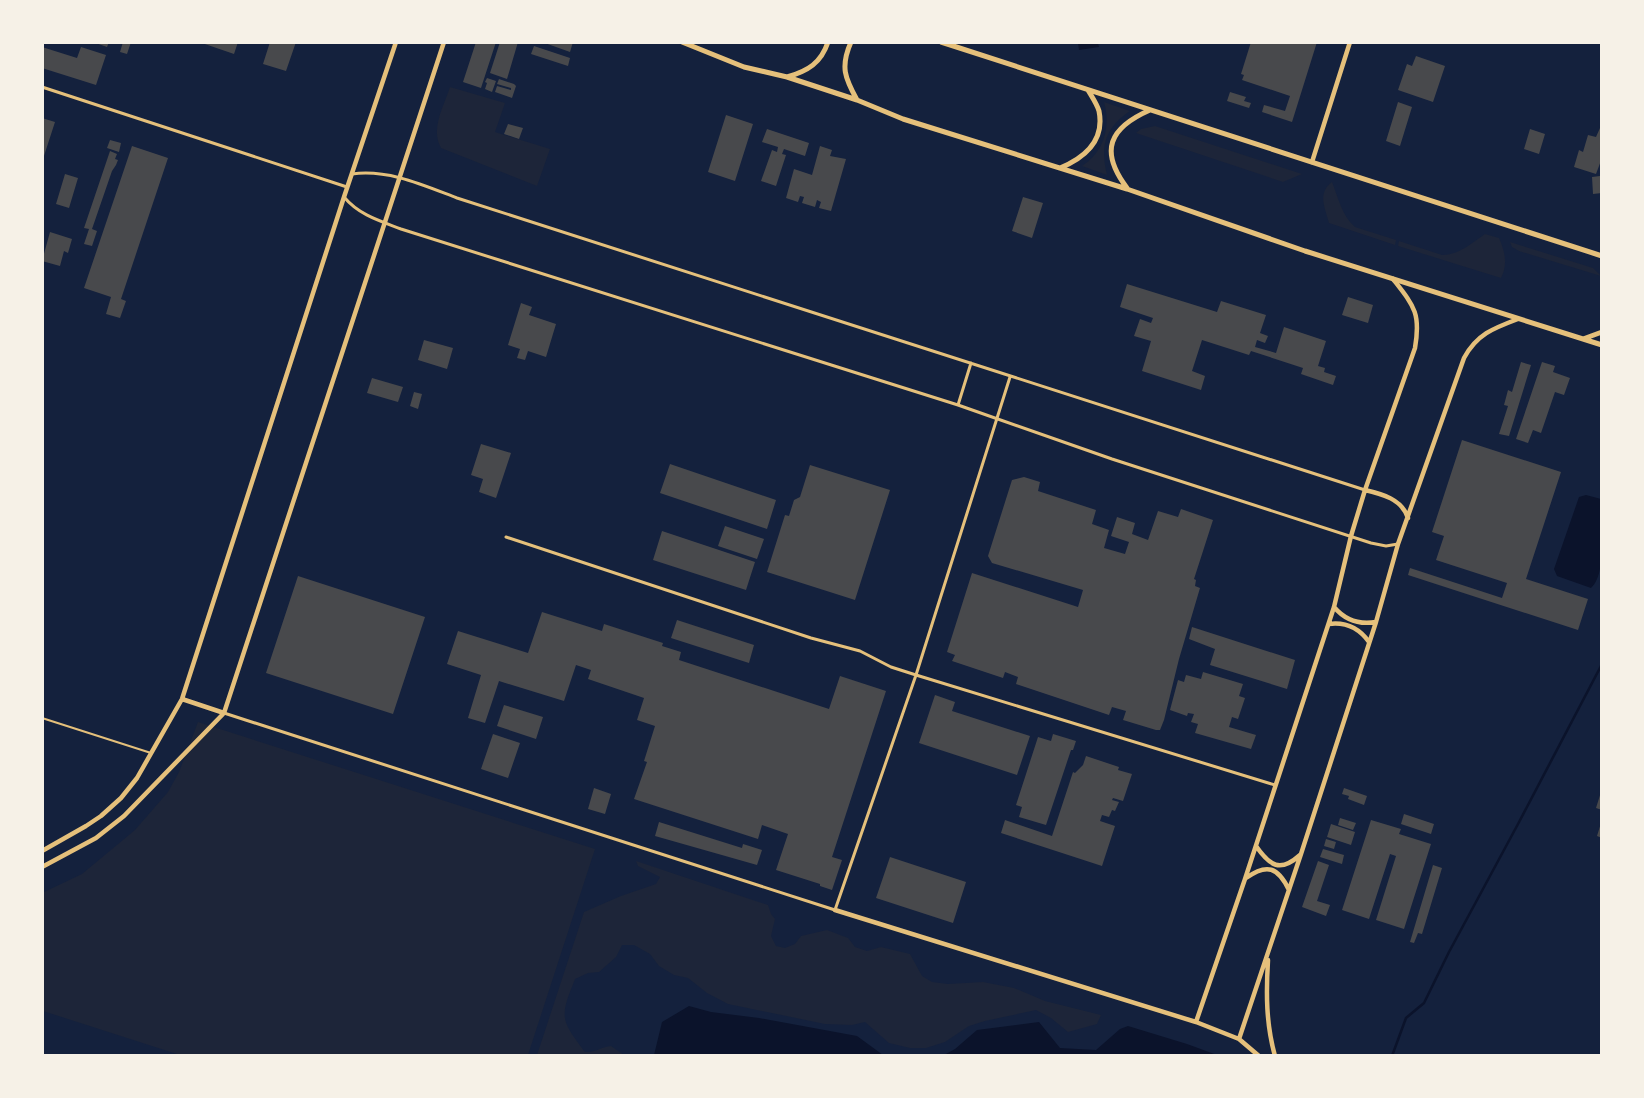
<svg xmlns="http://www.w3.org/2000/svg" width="1644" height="1098" font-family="Cabin,sans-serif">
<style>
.green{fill:#1d2539}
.water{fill:#0b132b}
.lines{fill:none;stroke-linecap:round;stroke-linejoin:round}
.stream{stroke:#0b132b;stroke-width:2.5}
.building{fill:#48494c}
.service{stroke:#e5c07b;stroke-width:2}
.minor{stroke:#e5c07b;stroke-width:3}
.tertiary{stroke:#e5c07b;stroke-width:4.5}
.secondary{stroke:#e5c07b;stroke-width:5}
</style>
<rect width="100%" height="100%" fill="#14213d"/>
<path class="green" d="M450,87L505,103L495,132L550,149L537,186L441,148C430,129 444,106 450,87Z
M1104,102L1130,111C1105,128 1100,146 1107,175L1082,166C1104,152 1111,127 1104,102Z
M1155,126L1302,174L1283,182L1136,133L1141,129Z
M1332,182C1338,197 1342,216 1355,227L1396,240L1395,245L1329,223C1325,208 1317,193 1332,182Z
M1485,234L1499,238C1505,251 1508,265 1501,278L1398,246L1399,241L1442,255C1459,255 1472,243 1485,234Z
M1510,242L1593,268L1601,276L1519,251L1512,247Z
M198,722L595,849L528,1055H180L43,1011L42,893L82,874L135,830L168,792L179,772Z
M636,861L768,905L771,914L775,919L771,936L776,946L785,948L795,944L801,936L827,930L848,938L855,947L867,951L881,947L910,954L922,976L932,982L948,984L983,982L1014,988L1045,1001L1101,1015L1097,1024L1068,1032L1051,1018L1036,1010L985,1021L969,1026L945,1042L926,1048H910L889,1043L865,1022L852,1025L825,1024L728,1004L707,993L688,978L674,975L659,966L650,954L634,945H622L616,957L599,972L588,973L575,979C571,991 563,1005 565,1018C566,1028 579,1044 585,1052C593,1053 602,1047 611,1046L624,1055H537L584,912L621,896L656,884L660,877L638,866Z"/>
<path class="water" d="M1078,43H1098L1099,47L1079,50Z
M1586,495L1601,499C1602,521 1607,575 1591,588L1557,576L1554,569L1579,497Z
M689,1006L711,1012L759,1018L857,1036L883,1055H654L662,1022Z
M1039,1022L1060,1048L1096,1050L1120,1029L1128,1026L1187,1044L1217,1055H944L955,1049L977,1030Z"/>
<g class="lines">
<path class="stream" d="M1392,1056L1406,1018L1424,1003L1449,952L1518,824L1602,664"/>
</g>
<path class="building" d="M93,42H109L107,47Z
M123,42H131L127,54L120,52Z
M199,42H238L234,54Z
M270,42H296L286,71L263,64Z
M476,42H496L481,88L463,82Z
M500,42H518L507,79L490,73Z
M542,42H573L570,52Z
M1251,42H1317L1292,122L1262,112L1264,105L1285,111L1290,96L1242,80L1244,75L1241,74Z
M534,46L570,58L568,66L531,54Z
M42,47L77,58L81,47L106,55L96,85L42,68Z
M1416,56L1445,66L1433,102L1398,90L1407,64L1412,66Z
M487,78L496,81L492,92L485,89L487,83L485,82Z
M499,79L514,84L516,86L512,98L495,92L497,86L511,90V88L497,84Z
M1230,92L1246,97L1244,101L1251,103L1249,108L1227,101Z
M1398,102L1412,107L1400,146L1386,141Z
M726,115L753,124L735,181L708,172Z
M42,118L55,122L43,159H42Z
M508,124L523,128L519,139L504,134Z
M1600,128L1602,129V158L1596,174L1574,167L1579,150L1583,152L1588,135L1596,137Z
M767,129L809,143L805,156L784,149L782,154L786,155L776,186L761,181L772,150L777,152L778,147L762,142Z
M1530,129L1545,134L1539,154L1524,149Z
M110,140L121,143L119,152L107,148Z
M132,146L168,158L121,299L126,301L120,318L106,314L111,297L84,288Z
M820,146L832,150L830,156L846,159L831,211L819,208L821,202L817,200L815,207L802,203L804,197L800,196L798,202L786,198L794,169L812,175Z
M110,151L117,154L115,159L118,160L116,165L112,171L92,229L97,231L92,246L84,244L89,229L84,228Z
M65,174L78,178L69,208L56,204Z
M1600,176L1602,193L1593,194L1592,177Z
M1023,197L1043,203L1032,238L1012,231Z
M50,232L72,239L68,253L64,251L60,266L42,261Z
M1127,284L1217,312L1221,301L1266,315L1260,333L1268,336L1265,343L1257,340L1255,347L1276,353L1284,327L1326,341L1318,366L1325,368L1324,372L1336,376L1333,385L1301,374L1303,368L1251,351L1249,355L1202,340L1192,371L1205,376L1201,390L1142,371L1151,341L1134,336L1140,319L1151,323L1153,318L1120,307Z
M1348,297L1373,305L1368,323L1342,315Z
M521,303L532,307L529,315L556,324L546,357L528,351L525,360L517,358L520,349L508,345Z
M424,340L453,348L447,369L418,360Z
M1521,362L1531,365L1509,436L1499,434L1508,406L1504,405L1508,390L1512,392Z
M1542,362L1555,366L1553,372L1570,378L1564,395L1555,392L1541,433L1533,430L1528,443L1516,439Z
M372,378L403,387L398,402L367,393Z
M414,392L422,394L418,409L410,406Z
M1462,440L1561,472L1526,579L1588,599L1578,630L1408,575L1410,568L1502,598L1507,583L1436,560L1444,536L1432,532Z
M481,444L511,453L496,498L479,492L483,479L471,475Z
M670,464L776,500L767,529L660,493Z
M810,465L890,490L855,600L767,572L785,515L789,516L794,500L800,497Z
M1024,477L1040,482L1038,491L1096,510L1092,524L1109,530L1104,548L1125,554L1129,542L1111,536L1117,517L1135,523L1132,534L1148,540L1158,511L1178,517L1181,509L1213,520L1194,579L1196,580L1195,586L1200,588L1179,659L1164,720L1160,730H1156L1123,720L1126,711L1112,707L1109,715L1016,684L1018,677L1005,672L1003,678L952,661L955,655L947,652L972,573L1078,607L1083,590L992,563L988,556L1012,480Z
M725,526L764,539L757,559L718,546Z
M662,531L755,562L746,590L653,560Z
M298,576L425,617L393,714L266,673Z
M542,612L602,631L604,624L663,643L662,646L681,652L679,660L829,709L840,676L886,691L832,857L842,860L832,890L820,886V884L776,870L788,834L762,825L758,839L634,799L647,762L644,761L655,726L637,720L644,698L588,679L591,670L576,665L564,701L499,681L485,723L468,718L481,675L447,664L458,631L528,653Z
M677,620L754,645L749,663L671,638Z
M1192,627L1295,660L1287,689L1210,665L1215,649L1189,639Z
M1203,672L1243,684L1239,696L1245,698L1238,719L1232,717L1229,727L1256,735L1251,749L1195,733L1198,724L1191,722L1194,714L1188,713L1187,716L1170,710L1178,680L1184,682L1186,675L1201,679Z
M935,695L955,702L952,711L1030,736L1017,775L919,743Z
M504,705L543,717L536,739L497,726Z
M493,734L520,743L508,778L481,769Z
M1053,734L1076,741L1073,750H1071L1046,825L1019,817L1022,807L1016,805L1038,737L1051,741Z
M1086,756L1119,767L1118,770L1132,774L1123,801L1113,798L1112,800L1119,802L1115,811L1112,810L1109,817L1102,815L1100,821L1115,826L1102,866L1001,833L1005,820L1052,836L1073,772L1075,773L1083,765Z
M594,788L611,794L605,814L588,809Z
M1344,788L1367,796L1364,805L1348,799L1349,796L1342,794Z
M1601,792H1602V810L1596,808Z
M1404,814L1434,824L1431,834L1401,824Z
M1340,818L1356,823L1353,830L1338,825Z
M1371,820L1401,829L1399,834L1431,844L1404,929L1376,920L1396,856L1390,854L1369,919L1342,910Z
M659,822L742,848L743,844L762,850L757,865L655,836Z
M1601,823H1602V838L1597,836Z
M1331,824L1355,832L1351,845L1327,837Z
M1326,839L1336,842L1334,849L1324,846Z
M1323,849L1344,855L1342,864L1320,857Z
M890,857L966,882L953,923L876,898Z
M1318,861L1329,865L1317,901L1330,905L1326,916L1302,907Z
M1433,865L1442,868L1422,934L1418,933L1414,943L1410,942Z"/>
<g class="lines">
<path class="service" d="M42,718L151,753"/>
<path class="minor" d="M42,87L347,187
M352,174C388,169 423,185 457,198L1365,490
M344,197C359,215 380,221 401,229L958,405L1112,459L1371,543L1386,546L1398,544
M958,405L971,363
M506,537L811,638L860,651L891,667L916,675L1275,785
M224,713L835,910L916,675L1010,377"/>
<path class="tertiary" d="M1312,162L1350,42
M1365,490C1382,494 1402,499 1408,518
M1334,607C1345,620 1359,625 1376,622
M1329,624C1345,622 1359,628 1369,642
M182,699L224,713
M1256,846C1270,866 1280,873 1300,855
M42,851L86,826L101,816L121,798L137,778L182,699L344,197L396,42
M42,867L96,838L124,816L224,713L444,42
M1246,878C1267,863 1278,867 1289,890
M835,910L1196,1022L1239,1039L1259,1056
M1268,960C1266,993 1266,1024 1275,1056
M1196,1022L1245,879L1334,607L1351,536L1365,490L1415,348C1421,313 1414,306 1393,279
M1239,1039L1301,854L1376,622L1398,544L1464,358C1477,334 1494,328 1518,319"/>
<path class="secondary" d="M682,42L744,67L787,77L857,100L903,119L1127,189L1305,251L1602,345
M851,42C840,67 845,78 857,100
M941,42L1602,256
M787,77C808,71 821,63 828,42
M1060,168C1084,158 1105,141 1099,111C1097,104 1092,97 1088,90
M1127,188C1099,151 1109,128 1150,110
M1583,339L1602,332"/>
</g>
<rect width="1644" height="1098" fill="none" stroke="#f6f1e7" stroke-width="88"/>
</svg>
